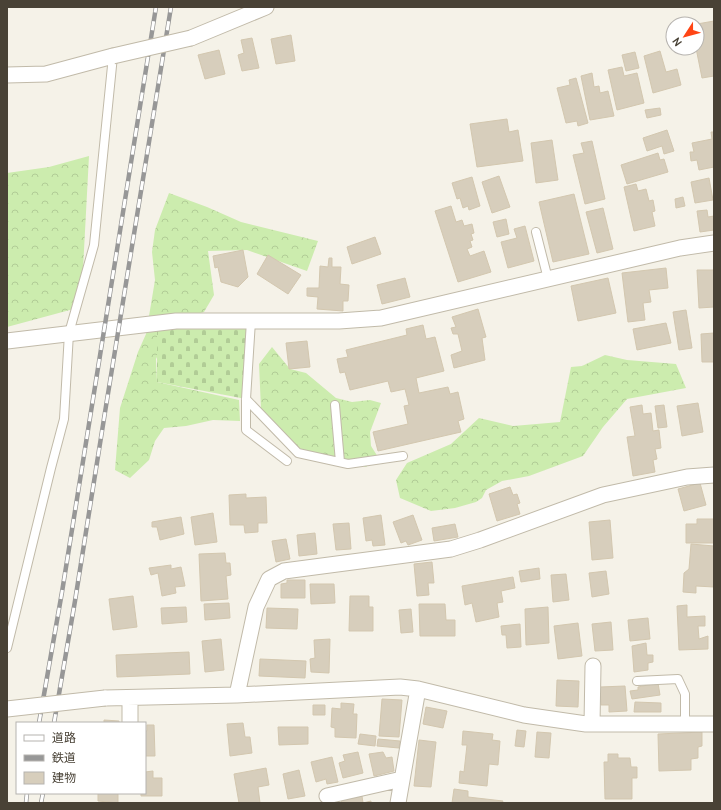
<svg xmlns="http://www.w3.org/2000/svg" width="721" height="810" font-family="Cabin,'Noto Sans JP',sans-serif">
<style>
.forest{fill:url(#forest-crowns)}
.cemetery{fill:url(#cemetery-stones)}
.building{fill:#d7cebc;stroke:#d3c7af}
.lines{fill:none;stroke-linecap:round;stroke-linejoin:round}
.lane-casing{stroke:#c1baa9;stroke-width:10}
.street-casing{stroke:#c1baa9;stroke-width:17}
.lane{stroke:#fff;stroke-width:8}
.street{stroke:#fff;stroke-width:15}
.rail-casing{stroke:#979797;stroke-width:4.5}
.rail{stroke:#fff;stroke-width:3;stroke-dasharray:9;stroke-linecap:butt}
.street-bridge-casing{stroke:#c1baa9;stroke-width:17;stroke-linecap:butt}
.street-bridge{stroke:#fff;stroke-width:15}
</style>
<defs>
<pattern id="forest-crowns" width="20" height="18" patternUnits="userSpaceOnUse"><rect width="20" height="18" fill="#ccecae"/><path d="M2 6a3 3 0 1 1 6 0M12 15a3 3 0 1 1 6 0" fill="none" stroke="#b1cc96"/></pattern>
<pattern id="cemetery-stones" width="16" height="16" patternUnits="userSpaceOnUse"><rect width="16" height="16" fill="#ccecae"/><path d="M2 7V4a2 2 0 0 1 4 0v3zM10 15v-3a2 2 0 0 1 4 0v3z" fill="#b1cc96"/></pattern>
</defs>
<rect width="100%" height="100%" fill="#f5f2e8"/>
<path class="forest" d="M89,156L81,307L7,327V173L49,167Z
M169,193L207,207L241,222L318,241L307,271L247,250L208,251L214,295L204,312L176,321L164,343L156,359L157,382L239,400L240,421L213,420L186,426L164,428L155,441L149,460L130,478L115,470L120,408L138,352L146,334L155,280L152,252L155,230Z
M272,347L290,369L306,373L336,398L352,402L370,400L381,403L370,432L371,446L378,457L366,467L303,451L273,426L261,409L259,364Z
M605,355L627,360L676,364L686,388L627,399L603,427L583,456L529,476L502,481L486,490L482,498L476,502L455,508L431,511L400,498L396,480L407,463L451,444L479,418L513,426L560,422L571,367L582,366Z"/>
<path class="cemetery" d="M246,321V399L157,382V328Z"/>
<path class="building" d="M714,21V76L702,78L696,48L697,24Z
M291,35L295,61L276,64L271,39Z
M252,38L259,68L242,71L238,55L244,53L241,40Z
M219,50L225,74L205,79L198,55Z
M660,51L666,72L677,69L681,85L653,93L644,56Z
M635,52L639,68L626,71L622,55Z
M622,67L624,76L637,73L644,103L617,110L608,70Z
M592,73L594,87L599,86L600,93L608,91L614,116L590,120L581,76Z
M576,78L588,123L578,126L577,121L566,123L557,88L570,85L569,80Z
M660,108L661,115L647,118L645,110Z
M507,119L509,132L518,130L523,161L477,167L470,124Z
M667,130L674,151L664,154L662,146L647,151L643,138Z
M711,132H714V167L699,170L697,160L691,161L690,152H694L692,143L712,139Z
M552,140L558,180L536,183L531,143Z
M592,141L605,199L585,204L573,155L584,153L581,143Z
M658,153L660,160L664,159L668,172L627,184L621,165Z
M499,176L510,207L492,213L482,182Z
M472,177L480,206L469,210L468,206L463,208L460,198L457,199L452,183Z
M709,178L713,200L695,203L691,182Z
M636,184L638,191L646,189L649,201L653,200L655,211L652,212L655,226L634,231L624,187Z
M574,194L589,254L553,262L539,202Z
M683,197L685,206L676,208L675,199Z
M451,206L456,222L462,220L464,226L472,224L474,233L471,234L473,240L470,241L472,247L467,249L470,256L484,251L491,272L458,282L435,211Z
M603,208L613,249L597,253L586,212Z
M707,210L708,217L714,216V230L700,232L697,211Z
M506,219L509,234L497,237L493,222Z
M525,226L534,261L508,268L501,242L517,238L514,229Z
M375,237L381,254L352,264L347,247Z
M243,250L248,277L238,287L221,282L218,267L215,268L213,256Z
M268,255L301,275L288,294L257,274Z
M329,258H332V267H341L340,284L349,285L348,301H343V311L317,309L318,297L307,296V288H319L320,266L328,267Z
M666,268L668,288L649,290L651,302L643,303L645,320L628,322L622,273Z
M697,270H714V307L699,308Z
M405,278L410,297L382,304L377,285Z
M608,278L616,313L578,321L571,286Z
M478,309L486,337L482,338L485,360L454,368L451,355L462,351L458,334H453L451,328L456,327L452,317Z
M686,310L692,348L679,350L673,312Z
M666,323L671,343L637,350L633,329Z
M423,325L426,339L435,337L444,371L416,378L419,393L448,387L450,394L458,392L464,419L458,421L461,432L378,451L373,432L408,424L404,406L409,405L405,389L391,392L388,381L350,390L345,372L340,373L337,359L348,357L346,350L407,335L406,329Z
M714,333V362H702L701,334Z
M307,341L310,367L289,369L286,343Z
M698,403L703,432L682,436L677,406Z
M642,405L643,414L651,413L653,431L659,430L661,448L655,449L657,459L653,460L655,472L633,476L627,437L635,436L630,407Z
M664,405L667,427L658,428L655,406Z
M700,483L706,505L684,511L678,489Z
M510,487L513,495L517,494L520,503L517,504L520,514L497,521L489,494Z
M246,494V498L266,497L267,523H258V532L245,533L244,525H230L229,495Z
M213,513L217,542L195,545L191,517Z
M381,515L385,545L373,546L372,540L366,541L363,518Z
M413,515L422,540L408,545L406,541L401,543L393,522Z
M181,517L184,534L160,540L157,527H152V522Z
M697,519H714V543H686V524H697Z
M610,520L613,558L592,560L589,522Z
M349,523L351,549L336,550L333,524Z
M455,524L458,537L434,541L432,528Z
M315,533L317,554L299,556L297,535Z
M286,539L290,559L276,562L272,541Z
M691,544L714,546V587L696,586V593L683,592L684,573L689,569Z
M225,553L226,563H230L231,575L226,576L228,599L201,601L199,554Z
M432,562L434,583H428L429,595L417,596L414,564Z
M171,565V569L181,567L185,586L175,587L176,593L162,596L158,573L151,575L149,568Z
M539,568L540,579L521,582L519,571Z
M606,571L609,594L592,597L589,573Z
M566,574L569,600L553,602L551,575Z
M513,577L515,588L501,591L503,602L497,603L499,617L476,622L472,603L465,605L462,586Z
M287,580H305V598H281V584L287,583Z
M310,584H334L335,603L311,604Z
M133,596L137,627L113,630L109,599Z
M350,596H369V607H373V631H349Z
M229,603L230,618L205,620L204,604Z
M419,604H445L446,620H455V636H420Z
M687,605V617L705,616V626H698L699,639L708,636V649L679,650L677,606Z
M186,607L187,622L162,624L161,608Z
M548,607L549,643L526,645L525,609Z
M267,608L298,609L297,629L266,628Z
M411,609L413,632L401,633L399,610Z
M648,618L650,639L630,641L628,620Z
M611,622L613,650L595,651L592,624Z
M578,623L582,656L558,659L554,626Z
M520,624L521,647L507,648L506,635H502L501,626Z
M221,639L224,670L205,672L202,641Z
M330,639L329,673L311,672L310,659L315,658L314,640Z
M646,643L647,655H653V662L648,663V670L634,672L632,646Z
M189,652L190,674L117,677L116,655Z
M260,659L306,661L305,678L259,676Z
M557,680L579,681L578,707L556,706Z
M658,683L660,695L632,699L630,691L638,690V687Z
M625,686L627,711L609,712V705H601L600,687Z
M382,699L402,700L399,737L379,736Z
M635,702L661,703V712H634Z
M341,703L354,704L353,714H357L356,738L335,737V728L331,727L332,708L341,709Z
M313,705H325V715H313Z
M426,707L447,711L443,728L423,724Z
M104,720L119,721V723H104Z
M243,723L245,737H250L252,753L230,756L227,724Z
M147,725H154L155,756H145V731H147Z
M278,727H308V744L279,745Z
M517,730L526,731L524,747L515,746Z
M463,731L493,734L492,740L500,741L498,765L489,764L487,786L459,783L460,771L464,772L467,745H462Z
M537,732L551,733L549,758L535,757Z
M702,732V746L698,747V758L691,759V770L659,771L658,734Z
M360,734L376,736L375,746L358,744Z
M378,739L400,741L399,748L377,746Z
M419,740L436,742L431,787L414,786Z
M358,752L363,773L343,778L339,763L345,761L343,755Z
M383,752L386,758L392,757L394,771L374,776L369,754Z
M608,754H618V758H630L631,767H637V778H632V799H605L604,762H608Z
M332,757L338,782L327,784L326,779L316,782L311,762Z
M266,768L269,785L258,787L260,803H239L234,774Z
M299,770L305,796L288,799L283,774Z
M153,771V778H162V796H141V793H145V772Z
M454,789L468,791V797L503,801L502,803H452Z
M98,793H118V803L98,801Z
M362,796L363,803L371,801V803H342L341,800Z"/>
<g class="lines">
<g class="lane-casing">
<path id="lane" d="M536,232L548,279
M251,321L246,399V430L287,461
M246,399L298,453L348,464L403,456
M335,405L340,462
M7,648L51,468L64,419L69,333L94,245L113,56
M637,681L678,679L685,694V724"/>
</g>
<g class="street-casing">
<path id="street" d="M191,38L266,7
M7,75L46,74L113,56
M7,341L176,321H339L381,318L680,248L714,243
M237,695L256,607L269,579L284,571L451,549L480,540L603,495L687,477L714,475
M105,698L237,695L400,687L418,689L524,715L586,724H714
M130,698V723
M592,724L593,666
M327,796L402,779
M398,803L418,689"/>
</g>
<use href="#lane" class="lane"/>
<use href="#street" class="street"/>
<g class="rail-casing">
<path id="rail" d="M39,723L62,592L156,7
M54,723L75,601L106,406L171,7
M26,803L27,793
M41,803L43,793"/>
</g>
<use href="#rail" class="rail"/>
<g class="street-bridge-casing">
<path id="street-bridge" d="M113,56L191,38
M7,709L105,698"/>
</g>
<use href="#street-bridge" class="street-bridge"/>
</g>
<rect width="721" height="810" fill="none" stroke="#494236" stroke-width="16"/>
<rect x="16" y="722" width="130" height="72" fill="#ffffff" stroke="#b6b3af"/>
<rect x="24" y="735" width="20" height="6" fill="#ffffff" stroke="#b6b3af"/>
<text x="52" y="742" font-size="12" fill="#494236">道路</text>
<rect x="24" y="755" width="20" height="6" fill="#979797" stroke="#b6b3af"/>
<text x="52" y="762" font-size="12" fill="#494236">鉄道</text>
<rect x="24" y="772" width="20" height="12" fill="#d7cebc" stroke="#b6b3af"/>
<text x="52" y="782" font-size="12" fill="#494236">建物</text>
<g transform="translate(685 36) rotate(234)"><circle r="19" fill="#ffffff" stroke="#b6b3af"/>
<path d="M0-3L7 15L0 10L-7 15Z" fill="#ff4515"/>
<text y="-6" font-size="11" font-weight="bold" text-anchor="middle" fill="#494236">N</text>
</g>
</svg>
